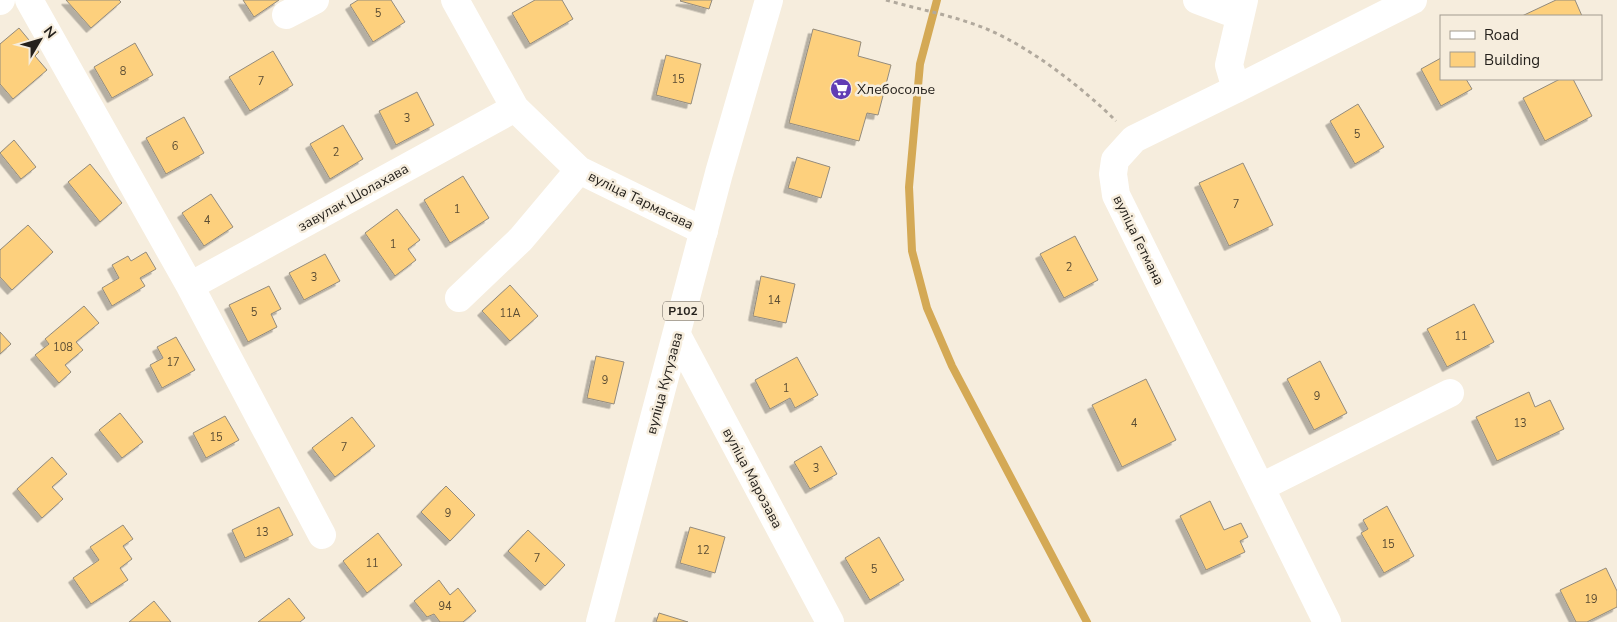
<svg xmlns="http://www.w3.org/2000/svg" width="1617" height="622" font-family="'Nunito Sans',sans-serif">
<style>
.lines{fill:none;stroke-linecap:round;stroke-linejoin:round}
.stream{stroke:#d4a955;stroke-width:8}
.building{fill:#fdd07d;stroke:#938b7d;filter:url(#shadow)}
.path{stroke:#b1a99d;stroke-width:3;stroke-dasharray:4 4;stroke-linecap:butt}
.minor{stroke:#fff;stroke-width:28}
.major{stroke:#fff;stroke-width:28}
.labels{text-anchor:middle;stroke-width:5;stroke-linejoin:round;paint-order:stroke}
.number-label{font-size:11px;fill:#5b4d34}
.shield{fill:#f6eddd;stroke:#645e56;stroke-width:1}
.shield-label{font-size:12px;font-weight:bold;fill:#25211c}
.poi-label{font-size:14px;fill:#25211c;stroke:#f6eddd;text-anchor:start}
.street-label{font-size:14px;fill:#25211c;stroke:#f6eddd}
</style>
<defs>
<filter id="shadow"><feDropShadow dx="-4.5" dy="4.5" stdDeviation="0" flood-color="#0004"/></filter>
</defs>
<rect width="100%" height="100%" fill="#f6eddd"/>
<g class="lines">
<path class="stream" d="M937,0L920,64L909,187L912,251L927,308L952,366L1087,622"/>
</g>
<path class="building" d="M66,0H119L121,2L91,28Z
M243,0H279L254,17Z
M358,0H391L405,22L373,42L350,5Z
M535,0H562L573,19L530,44L512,13Z
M681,0H712L709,9L680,1Z
M1556,0H1575L1582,16H1522Z
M19,28L39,52L35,56L47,70L13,99L0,84V44Z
M813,29L861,42L858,56L891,65L878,115L867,113L859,141L789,123Z
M135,43L153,75L112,98L94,67Z
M273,51L293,85L250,111L229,77Z
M666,55L701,64L691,104L656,95Z
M1441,58V79H1466L1472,89L1441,106L1421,69Z
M1560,79H1573L1592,116L1545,141L1523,98Z
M417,92L434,125L396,145L379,111Z
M1358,104L1384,147L1355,164L1330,121Z
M184,117L204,153L166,174L146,138Z
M343,125L363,159L330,179L310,144Z
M14,140L36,167L21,179L0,153Z
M797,157L830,167L821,198L788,188Z
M1243,163L1273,225L1229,246L1199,183Z
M90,164L122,203L100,222L68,182Z
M463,176L489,218L450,243L424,200Z
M211,194L233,227L204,246L182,213Z
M397,209L420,240L408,249L416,260L395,276L365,233Z
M28,225L53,252L12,290L0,277V250Z
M1075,236L1098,280L1064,298L1040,254Z
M146,252L156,269L140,278L145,286L112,306L102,288L119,278L112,265L128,256L131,261Z
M325,254L340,281L304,300L289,273Z
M761,276L795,284L786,323L753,316Z
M510,285L538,316L510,341L482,311Z
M269,286L281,309L271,314L277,327L248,342L229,305Z
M1474,304L1494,342L1447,367L1427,329Z
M84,306L99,323L76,342L83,350L65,365L71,372L59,383L35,355L49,344L45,339Z
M0,332L11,344L0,354Z
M176,337L195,370L162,388L150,365L163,358L157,347Z
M596,356L624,362L614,404L587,398Z
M797,357L818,395L795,408L790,398L770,409L755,380Z
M1320,361L1347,413L1314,430L1287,379Z
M1146,379L1176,440L1122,467L1092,405Z
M1529,392L1535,407L1550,400L1564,429L1497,461L1476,417Z
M120,413L143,442L122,458L99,430Z
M225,416L239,440L206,458L193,433Z
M352,417L375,446L335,477L312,448Z
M821,446L837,474L810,489L794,462Z
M52,457L67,474L52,487L63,499L42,518L17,489Z
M446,486L475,515L450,541L421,512Z
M1210,501L1224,530L1241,523L1248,537L1240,541L1245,552L1206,570L1180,516Z
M1387,506L1414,556L1384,573L1361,533L1368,529L1363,520Z
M279,507L293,535L245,558L232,530Z
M123,525L133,539L123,546L132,559L120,568L128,580L91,604L73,578L99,560L90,547Z
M690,527L725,537L715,573L680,563Z
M528,530L565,565L545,586L508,551Z
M378,533L402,565L367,593L343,561Z
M879,537L904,580L870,600L845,558Z
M1606,568L1617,591V607L1587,622H1576L1560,590Z
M439,580L450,595L458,588L476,611L463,622H440L434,614L427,617L414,601Z
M289,598L305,618L300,622H258Z
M154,601L171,622H129Z
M659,613L688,622H656Z"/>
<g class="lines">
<path class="path" d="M886,0C921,10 956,16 989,30C1031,48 1083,88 1116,121"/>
<path class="minor" d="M29,0L190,286L322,535
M455,0L515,108L579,170L704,231
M1197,0L1240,16
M0,1L1,0
M286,15L315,0
M1236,89L1229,65L1244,0
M190,286L515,108
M459,298L521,239L579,170
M677,335L830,622
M1261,487L1450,393
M1327,622L1116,195L1113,174L1115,160L1134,139L1236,89L1413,0"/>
<path class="major" d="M600,622L719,173L769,0"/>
</g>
<defs>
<g id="supermarket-disc" transform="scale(1.125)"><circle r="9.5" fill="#613cb4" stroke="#f6eddd"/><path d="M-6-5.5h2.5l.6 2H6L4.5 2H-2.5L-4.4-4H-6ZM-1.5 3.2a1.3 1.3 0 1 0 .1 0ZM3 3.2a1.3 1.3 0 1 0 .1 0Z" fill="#fff"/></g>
</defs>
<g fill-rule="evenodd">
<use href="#supermarket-disc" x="841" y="89"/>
</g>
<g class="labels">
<g class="number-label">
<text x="378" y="17">5</text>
<text x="123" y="75">8</text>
<text x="678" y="83">15</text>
<text x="261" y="85">7</text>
<text x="407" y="122">3</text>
<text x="1357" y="138">5</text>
<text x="175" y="150">6</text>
<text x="336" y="156">2</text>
<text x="1236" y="208">7</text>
<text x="457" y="213">1</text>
<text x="207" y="224">4</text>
<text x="393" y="248">1</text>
<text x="1069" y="271">2</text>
<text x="314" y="281">3</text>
<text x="774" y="304">14</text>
<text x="254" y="316">5</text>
<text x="510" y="317">11А</text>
<text x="1461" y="340">11</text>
<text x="63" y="351">108</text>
<text x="173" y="366">17</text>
<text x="605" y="384">9</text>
<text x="786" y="392">1</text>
<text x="1317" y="400">9</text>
<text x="1134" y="427">4</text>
<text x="1520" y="427">13</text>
<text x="216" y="441">15</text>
<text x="344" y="451">7</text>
<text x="816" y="472">3</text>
<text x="448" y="517">9</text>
<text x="262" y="536">13</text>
<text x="1388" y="548">15</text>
<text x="703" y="554">12</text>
<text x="537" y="562">7</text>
<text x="372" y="567">11</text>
<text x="874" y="573">5</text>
<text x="1591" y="603">19</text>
<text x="445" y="610">94</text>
</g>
<rect class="shield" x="663" y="301.5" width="40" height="19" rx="4"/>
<g class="shield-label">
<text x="683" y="315">Р102</text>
</g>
<g class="poi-label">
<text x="857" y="94">Хлебосолье</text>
</g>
<g class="street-label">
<text transform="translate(353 197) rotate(-29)" y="5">завулак Шолахава</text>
<text transform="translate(641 200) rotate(26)" y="5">вуліца Тармасава</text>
<text transform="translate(1139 240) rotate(64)" y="5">вуліца Гетмана</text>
<text transform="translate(664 383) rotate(-75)" y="5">вуліца Кутузава</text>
<text transform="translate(753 478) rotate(62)" y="5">вуліца Марозава</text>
</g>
</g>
<rect x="1440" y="15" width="162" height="65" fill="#f6eddd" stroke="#a29b90"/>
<rect x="1450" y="31" width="25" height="8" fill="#ffffff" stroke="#a29b90"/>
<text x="1484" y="40" font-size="15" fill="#25211c">Road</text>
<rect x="1450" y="52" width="25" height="15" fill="#fdd07d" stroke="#a29b90"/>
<text x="1484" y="65" font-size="15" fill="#25211c">Building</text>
<g transform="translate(40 40) rotate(52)" stroke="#f6eddd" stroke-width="4" paint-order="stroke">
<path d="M0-4L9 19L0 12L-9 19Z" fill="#25211c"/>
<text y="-8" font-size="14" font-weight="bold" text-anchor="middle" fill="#25211c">N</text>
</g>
</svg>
